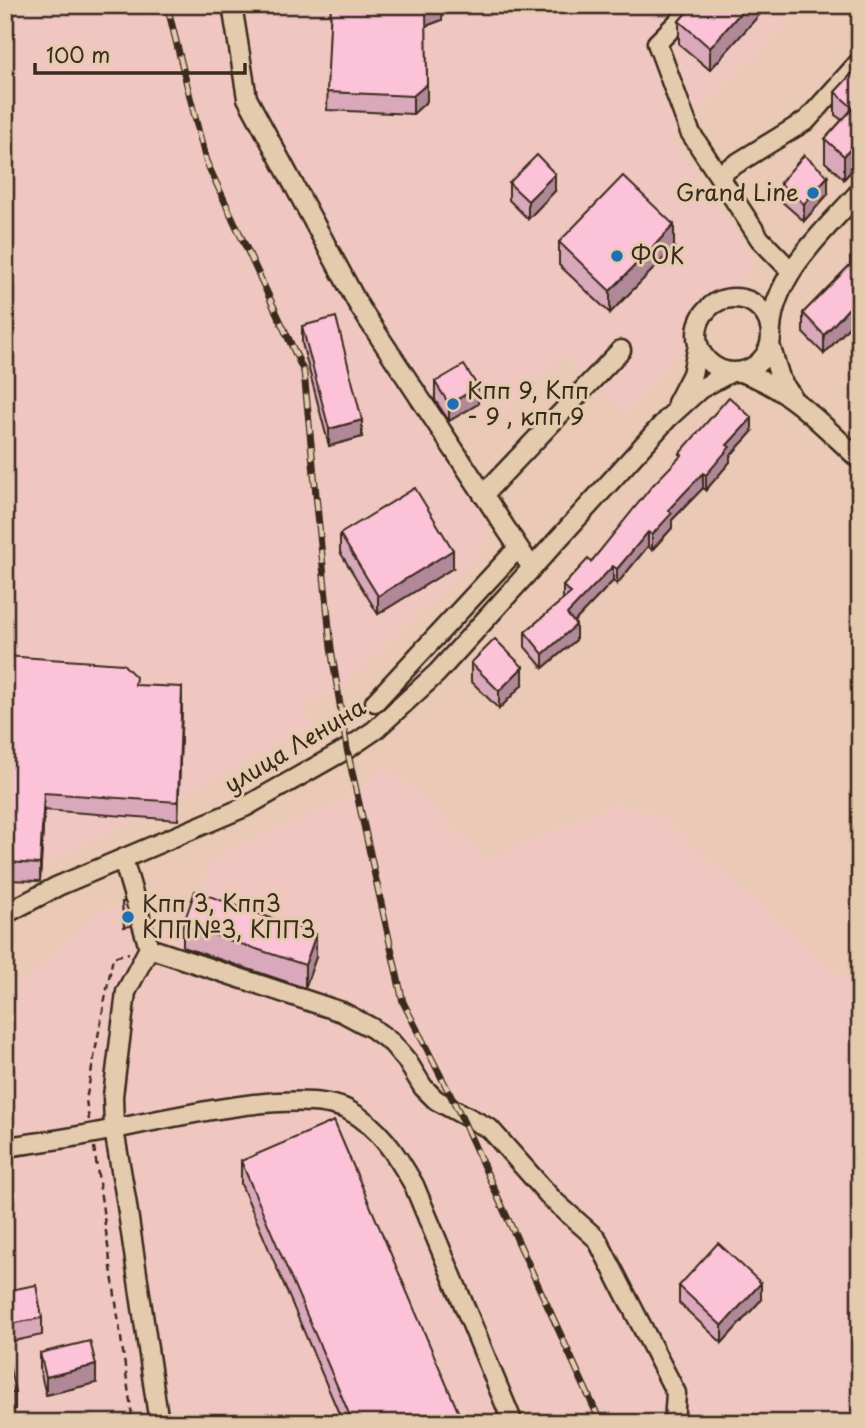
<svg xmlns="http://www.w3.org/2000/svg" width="865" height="1428" font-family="'Playpen Sans',sans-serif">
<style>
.built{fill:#efc7c0}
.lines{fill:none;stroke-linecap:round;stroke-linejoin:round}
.minor-casing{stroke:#3b2a1e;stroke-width:23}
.path{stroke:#3b2a1e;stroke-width:2.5;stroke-dasharray:7 5;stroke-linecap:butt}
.minor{stroke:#e5cbad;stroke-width:18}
.rail-casing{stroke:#3b2a1e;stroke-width:7}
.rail{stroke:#e5cbad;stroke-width:4.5;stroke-dasharray:13;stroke-linecap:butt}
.wall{fill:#d9a8ba;stroke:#3b2a1e;stroke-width:2}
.shaded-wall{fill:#b08897;stroke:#3b2a1e;stroke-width:2}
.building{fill:#fcc3d8;stroke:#3b2a1e;stroke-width:2}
.poi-dot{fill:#1f6fb2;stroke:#e5cbad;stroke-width:2.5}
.labels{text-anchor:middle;stroke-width:6;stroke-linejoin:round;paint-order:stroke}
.poi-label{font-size:23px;fill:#3b2a1e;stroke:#e5cbad;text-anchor:start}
.street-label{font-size:23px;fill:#3b2a1e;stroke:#e5cbad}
</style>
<rect width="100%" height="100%" fill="#eac9b6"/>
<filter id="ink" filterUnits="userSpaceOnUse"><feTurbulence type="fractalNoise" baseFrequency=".0143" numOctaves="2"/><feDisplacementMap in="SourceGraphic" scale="14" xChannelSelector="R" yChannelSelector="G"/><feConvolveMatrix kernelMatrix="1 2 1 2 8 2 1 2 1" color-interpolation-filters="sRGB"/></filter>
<g filter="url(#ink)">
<path class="built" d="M5,5H806L671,140L757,262L627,414L562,356L490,426L458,400L424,423L485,517L487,545L342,689L304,707L312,727L138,819L5,884Z
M387,765L488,859L614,803L659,815L860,993V1423H5V984L22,981L104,908L152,905L168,907L198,903L206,868L231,848L341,802Z"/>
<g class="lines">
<g class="minor-casing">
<path id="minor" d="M232,5L247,98L359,306L532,568
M695,5L657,43L690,132L760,239L791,271
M718,175L807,120L860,61
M697 335a37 37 0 1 1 74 0a37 37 0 1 1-74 0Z
M771,329C774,274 825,231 860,191
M770,345L781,381L791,395
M740,372C789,387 823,426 860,460
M677,403L692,374L698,346
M483,495L621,350
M375,702L518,548
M123,859L149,948
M5,914L58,886L245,807L347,749L375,730L437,673L668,418L700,389L731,372
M5,1147C35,1143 65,1139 95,1133C153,1122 297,1085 348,1110C379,1126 398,1157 414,1185L513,1423
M159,1423L126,1199L114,1130L113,1096L126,992L149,948L342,1012L372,1028L392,1043L407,1061L423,1087L436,1100L490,1129L553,1200L597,1239L676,1393L674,1423"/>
</g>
<path class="path" d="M89,1120L86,1100L113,957L129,953
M94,1147L133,1423"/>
<use href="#minor" class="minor"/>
<g class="rail-casing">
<path id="rail" d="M167,5L206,161L304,372L331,648L347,749L403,1002L459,1112L601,1423"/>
</g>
<use href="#rail" class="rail"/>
</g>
<path class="wall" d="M331,5H443L442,20L426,26L427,101L413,114L327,110Z
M693,5H768L710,70L679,44V21Z
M860,65V161L844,179L825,162V139L842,120L835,115V92Z
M509,183L555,191L528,219L509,200Z
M780,183L828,194L804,221L780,200Z
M559,242L674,248L610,313L559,265Z
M860,247V315L824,354L803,333V313L850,265V258Z
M302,326L362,437L329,446L302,343Z
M435,382L478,404L449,421L435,400Z
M752,432L730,456V462L706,490L703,488L672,520V528L652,550L648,546L617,584L613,581L574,622L576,640L543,668L525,647V632L563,600V586L591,562L680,457V453Z
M340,534L453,568L378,614L340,552Z
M5,656L136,685L182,704L178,820L44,810L40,881L5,880Z
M471,663L523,684L499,709L471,681Z
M122,902L131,920V926L124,927Z
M183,925L316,957L305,988L183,947Z
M241,1161L463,1423H343L241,1184Z
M679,1286L761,1300L722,1343L679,1303Z
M5,1291L42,1318V1335L5,1343Z
M40,1353L96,1383L46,1395L40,1370Z"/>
<path class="shaded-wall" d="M434,5H443L442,20L426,26V8Z
M747,5H768L710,70V48Z
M427,84V101L413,114V96Z
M860,138V161L844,179V156Z
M555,174V191L528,219V201Z
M828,176V194L804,221V204Z
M674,225V248L610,313V291Z
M860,296V315L824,354V335Z
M478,387V404L449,421V404Z
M752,418V432L730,456V462L706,490V475L727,445Z
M362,420V437L329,446V429Z
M703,473V488L672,520V528L652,550V535L668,510Z
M648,532V546L617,584V569Z
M453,550V568L378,614V596Z
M613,566V581L567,629V614Z
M576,625V640L543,668V654Z
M523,667V684L499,709V691Z
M182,687V704L178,820V802Z
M44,793V810L40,881V864Z
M316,934V957L305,988V965Z
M761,1283V1300L722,1343V1326Z
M96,1365V1383L46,1395V1377Z
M15,1392V1409L5,1412V1394Z
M10,1418V1423H5V1419Z"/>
<path class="building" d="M331,5H434L426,8L427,84L413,96L327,92Z
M693,5H747L710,48L679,21Z
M860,65V138L844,156L825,139L853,108L835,92Z
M537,155L555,174L528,201L509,183Z
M804,155L828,176L804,204L780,183Z
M623,176L674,225L610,291L559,242Z
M860,247V296L824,335L803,313L854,261L850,258Z
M336,317L362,420L329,429L302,326Z
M464,365L478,387L449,404L435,382Z
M729,397L752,418L727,445L730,447L706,475L703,473L668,510L672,513L652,535L648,532L617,569L613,566L567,614L576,625L543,654L525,632L571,593L563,586L588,559L591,562L652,486L682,455L680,453Z
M415,488L453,550L378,596L340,534Z
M495,639L523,667L499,691L471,663Z
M5,656L123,664L136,677L135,685L182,687L178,802L44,793L40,864L5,862Z
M195,891L316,934L305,965L183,925Z
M122,902H125L131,920L124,921Z
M334,1121L463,1423H353L241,1161Z
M718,1243L761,1283L722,1326L679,1286Z
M36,1285L42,1318L5,1325V1291Z
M90,1341L96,1365L46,1377L40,1353Z
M5,1345L15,1392L5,1394Z
M5,1397L10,1418L5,1419Z"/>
</g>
<g class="poi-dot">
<circle cx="813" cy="193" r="7"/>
<circle cx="617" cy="256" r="7"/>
<circle cx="453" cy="404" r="7"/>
<circle cx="128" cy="917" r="7"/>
</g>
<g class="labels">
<g class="poi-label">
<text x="799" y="201" text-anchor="end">Grand Line</text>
<text x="631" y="264">ФОК</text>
<text x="467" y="399">Кпп 9, Кпп<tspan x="467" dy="26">- 9 , кпп 9</tspan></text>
<text x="142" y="912">Кпп 3, Кпп3<tspan x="142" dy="26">КПП№3, КПП3</tspan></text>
</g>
<g class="street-label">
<text transform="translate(295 746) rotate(-31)" y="8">улица Ленина</text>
</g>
</g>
<rect width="865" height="1428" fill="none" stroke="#e5cbad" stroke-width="28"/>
<rect x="14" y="14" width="837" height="1400" fill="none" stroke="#3b2a1e" stroke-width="2.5" filter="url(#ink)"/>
<path d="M35 63v10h210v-10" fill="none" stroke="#3b2a1e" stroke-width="3.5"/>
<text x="46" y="63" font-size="21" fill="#3b2a1e" stroke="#e5cbad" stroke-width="5" paint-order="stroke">100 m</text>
</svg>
